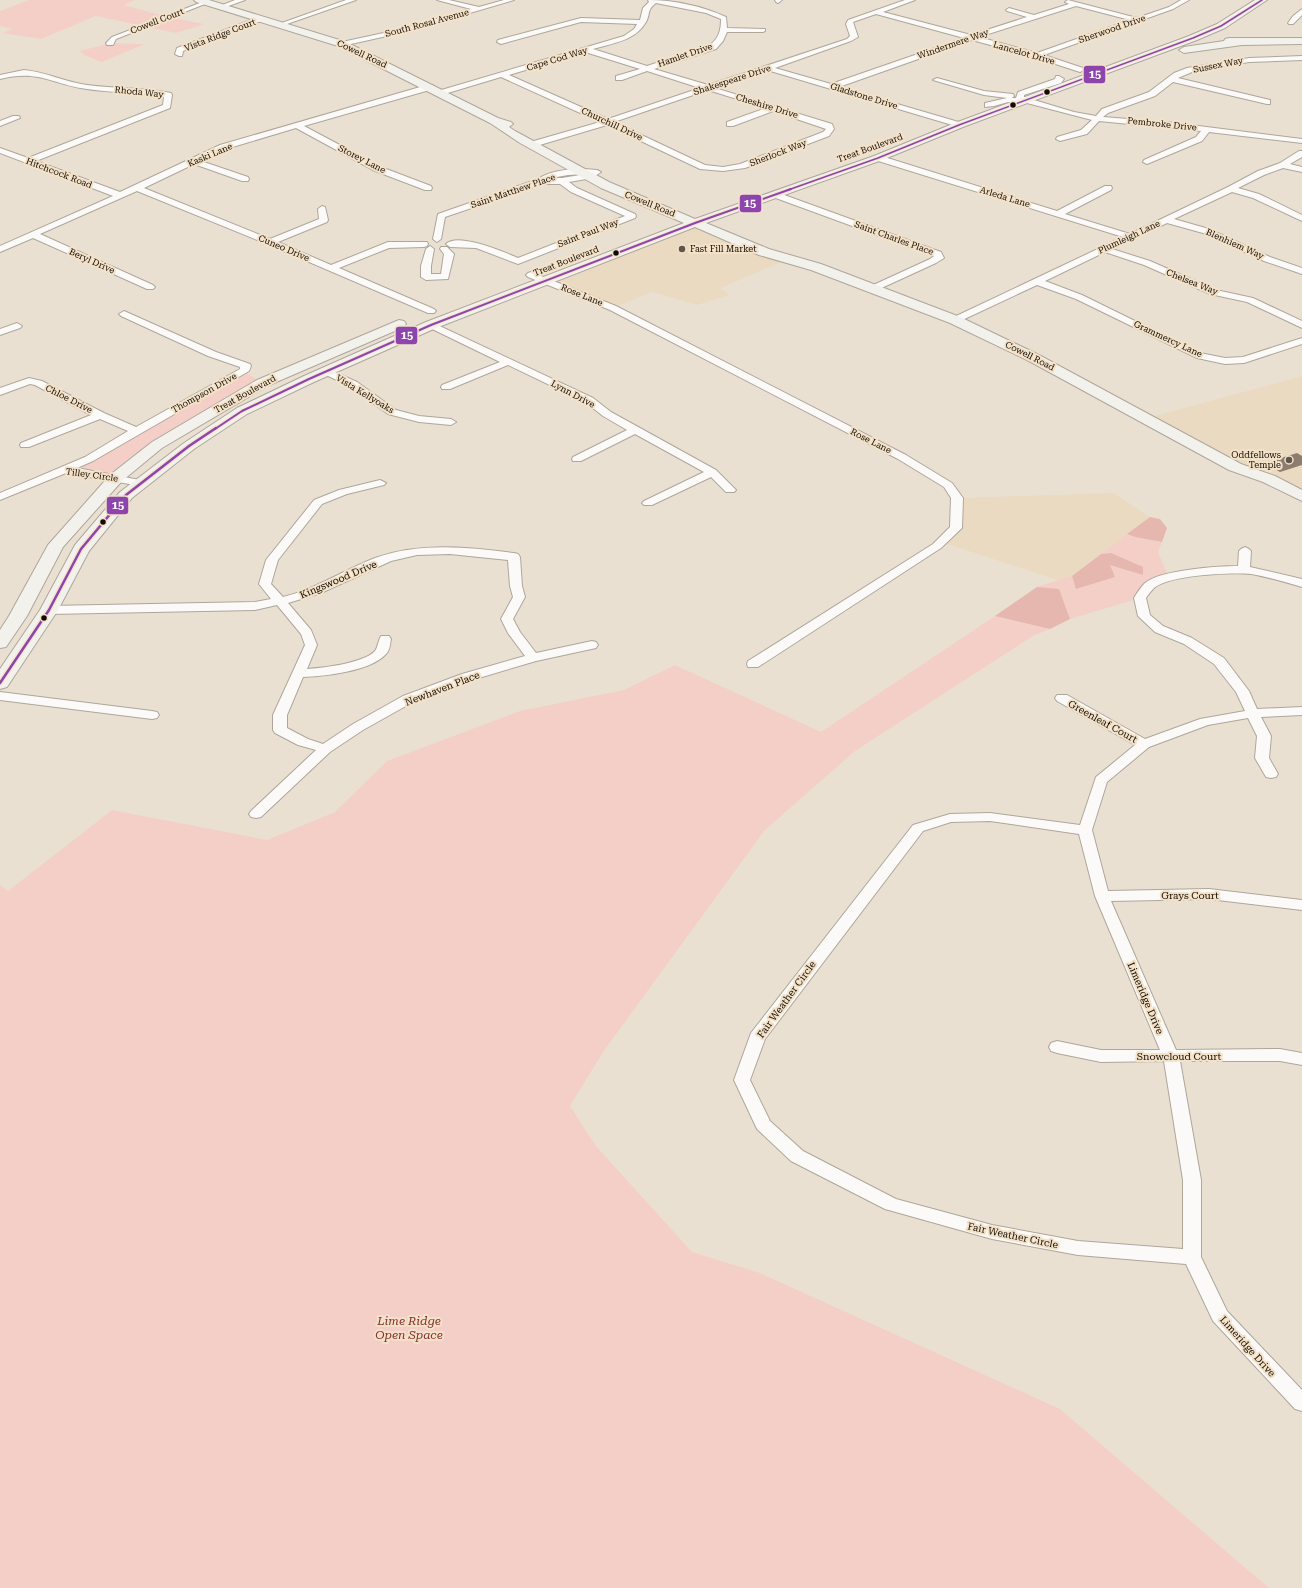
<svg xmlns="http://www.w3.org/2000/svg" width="1302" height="1588" font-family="'Roboto Serif',serif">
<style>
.built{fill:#ebdac2}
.green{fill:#f4cfc7}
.forest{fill:#e5b7af}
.building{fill:#8c7d6f}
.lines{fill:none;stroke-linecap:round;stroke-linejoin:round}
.street-casing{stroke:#ada69b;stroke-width:2}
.secondary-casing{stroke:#ada69b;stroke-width:2}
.street{fill:#fcfaf8;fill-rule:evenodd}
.secondary{fill:#f2f1ec;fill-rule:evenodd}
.bus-1-far2-casing{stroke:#f4e2c8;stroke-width:3}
.bus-1-far1-casing{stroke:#f4e2c8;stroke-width:4}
.bus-1-casing{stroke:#f4e2c8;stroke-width:5}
.bus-1-far2{stroke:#8e44ad;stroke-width:1.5}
.bus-1-far1{stroke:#8e44ad;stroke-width:2}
.bus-1{stroke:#8e44ad;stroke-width:2.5}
.bus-dot{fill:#110b04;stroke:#f4e2c8;stroke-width:1.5}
.poi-dot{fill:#5d564c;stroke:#f4e2c8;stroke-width:1.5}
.labels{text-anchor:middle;stroke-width:4;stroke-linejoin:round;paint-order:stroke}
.far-street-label{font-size:9px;fill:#110b04;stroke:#f4e2c8}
.far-poi-label{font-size:9px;fill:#110b04;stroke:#f4e2c8;text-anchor:start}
.street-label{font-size:10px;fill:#110b04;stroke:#f4e2c8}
.near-park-label{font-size:12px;font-style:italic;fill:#862d30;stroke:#f4e2c8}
.line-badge{stroke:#f4e2c8;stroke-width:1.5}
.badge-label{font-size:11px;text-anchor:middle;font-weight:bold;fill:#fff}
</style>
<rect width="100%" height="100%" fill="#eae0d2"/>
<path class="built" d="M695,223L788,259L721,288L730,295L697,305L652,292L613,308L546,280Z
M1302,376V488L1292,491L1147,418Z
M1114,493L1150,517L1072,576L1060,581L941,542L956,528L957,498Z"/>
<path class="green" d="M29,0H135L124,5L168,17L204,24L176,33L96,16L41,39L2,33L12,29L0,26V11Z
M110,43L145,44L102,62L84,55L80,51Z
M244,371L262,383L157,445L116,478L65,469Z
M1127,534L1135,537L1162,542L1158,552L1169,578L1150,585L1140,598L1070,619L1059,590L1037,587L1072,576L1077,589L1114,577L1109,565L1111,553L1101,554Z
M995,616L1050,629L1033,636L855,751L765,830L603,1052L570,1106L596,1146L692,1252L760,1273L1060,1409L1269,1588H0V885L8,891L112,810L267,840L335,812L387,761L520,711L624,690L675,665L821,732Z"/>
<path class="forest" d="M1150,517L1160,519L1167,528L1162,542L1135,537L1127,534Z
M1111,553L1143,567V575L1110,565L1115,577L1076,589L1072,576L1101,554Z
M1037,587L1059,589L1070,619L1050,629L995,616Z"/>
<path class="building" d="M1297,453L1302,456V465L1280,472L1265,463Z"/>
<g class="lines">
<g class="street-casing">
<path id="street" d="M235,0H245L223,8L220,6Z
M346,0H356L284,25L279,24Z
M437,0H449L479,7L504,0H514L405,32L342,46L338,44L342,42L402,29L471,9Z
M648,0C674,0 702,6 726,17L727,28L765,29V31L763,32H727L723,41L716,49L654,69L708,85L847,39L850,36L846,24L848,20L905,0H915L883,12L971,35L1027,17L1007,11L1006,10L1009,8L1034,15L1069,4L1065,2L1068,0L1137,18L1169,7L1181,0H1189L1173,9L1044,55L1083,68L1084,70L1080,72L1034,57L972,40L839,87L962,123V127H959L767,70L715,88L832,124L834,129L829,136L745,168L723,171L700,169L607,125L533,147H527V143L600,122L501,77L441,95L437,93L438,91L624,36L634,29L637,24L581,22L501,44L497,42L498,40L581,18L640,20L643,8L649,2ZM656,3L706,13L721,19C721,30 719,38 710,45L647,66L593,49C613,43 635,41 646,22C651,13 646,11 656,3ZM1076,6L1130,20L1037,53L979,37ZM876,14L964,38L831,84L775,68L851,41L858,37L853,22ZM585,52L640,69L616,76V80H622L647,71L700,88L608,119L509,75ZM708,90L766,108L727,122V126H733L773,111L826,129L823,132L740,164L723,167L705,165L614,122Z
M775,0H782L778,3L776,2Z
M205,1L210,2L116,39L113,45H107L106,43L112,37Z
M1302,9V15L1293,24H1289L1288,23L1293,16Z
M263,17L266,19L265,20L255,23L183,51L182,56H179L175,54L177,48L251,20Z
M1302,56V60L1249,62L1192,72L1178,78L1270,100V104H1267L1173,82L1155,96L1108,113L1103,117L1167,122L1302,139V143L1209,132L1202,141L1147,164L1143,162L1144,160L1196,137L1201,131L1099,121L1087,134L1060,141L1056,139L1057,137L1081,130L1092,120L1023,102H1008L994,106L985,107V103L1007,98L984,95L933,80L937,78L984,91L1013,94L1014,96L1012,98H1016L1018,92L1055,79L1056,76H1059L1064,79L1061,83L1024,95V97L1074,112L1096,116L1102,109L1149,92L1174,73L1187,68L1249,58Z
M24,70C46,72 65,82 87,85C115,89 143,87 171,93L172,95L170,108L36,161L120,192L220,145L427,85H433V89L304,126L381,167L431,186L432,188L431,190H425L375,171L296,128L226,149L201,161L248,177L249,179L248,181H242L194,164L144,188L270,239L319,219L318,209L322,206L325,207L328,220L327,222L278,242L331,265L388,242H427L428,244L427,246L424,247L389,248L339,268L434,309L436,311L434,313H428L267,244L137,191L40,234L153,285L155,287L153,289H147L33,238L0,252V246L113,196L0,153V148L28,158L163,105L164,97C139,92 113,93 87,89C51,84 39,69 0,79V75Z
M13,116H19L20,118L0,126V121Z
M1299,151H1302V157L1290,164L1302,167V172L1283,168L1264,175L1238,188L1259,194L1302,215V221L1253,198L1232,192L1174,219L1209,229L1270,257L1302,268V274L1264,261L1203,233L1167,223L1112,249L1150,261L1216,290L1253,298L1302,321V328L1247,302L1210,294L1144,265L1105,252L1045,281L1082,295L1200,353L1225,358L1243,357L1302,338V344L1244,363L1225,364L1197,358L1076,299L1037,285L958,322H952L950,320L952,318L1123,237L875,160L874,158L878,156H881L1057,211L1105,186H1111L1112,188L1111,190L1065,214L1130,234L1228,187L1258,171L1280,163Z
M584,169L597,170L601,172L592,178L569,182L577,188L635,214L636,216L635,218L518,264L476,248L450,247L446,244C458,232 504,252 518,258L625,216L571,192L560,184H542L445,217L441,239L437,242L433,239L438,214L538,179C551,170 569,169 584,169ZM586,174L562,178H551L568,175Z
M776,192L941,252L944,258L936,263L875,291H869L867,289L869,287L930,259L934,256L773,197L772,195L773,193Z
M430,246L434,249L431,266V274H441L444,254L440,249L441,247H447L454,254L448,279L426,280L421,277V266L426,249Z
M531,272L616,306L906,455L952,483L963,498L962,528L941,548L758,667H748L747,664L748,661L933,544L950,527L951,498L944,487L898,459L610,310L528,277L526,275L528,273Z
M124,311L216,352L250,364L251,366L249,371L93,461L77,468L145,481L147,483L145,485L141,486L66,473L0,500V493L85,457L128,431L100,419L29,447H21L20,445L21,443L91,415L35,385L30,384L0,395V388L29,378L42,381L104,413L136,427L240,369V367L208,356L121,316L119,314Z
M431,322L593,398L611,412L716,470L736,490L734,492H726L711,477L652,505H644L642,503L644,501L704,472L635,434L581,461H573L572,459L573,457L627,430L603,416L585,402L508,365L450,389H442L441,387L442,385L500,362L428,327L426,325L428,323Z
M17,323L22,326L20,328L0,335V329Z
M326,368L357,382L396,410L419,416L451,419L456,422L451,425L419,422L388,414L349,386L322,373L321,371Z
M380,480L386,483L384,485L347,494L322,504L278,560L271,584L283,597C316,589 344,570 375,558C419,542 468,547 514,553L518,554L520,557L522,586L525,597L513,619L520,632L536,653L592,641L596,642L598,645L596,648L536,661L472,680L413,702L363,730L330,752L261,817L256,818L251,817L249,814L251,811L316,750L298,745L275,733L273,730V715L305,645L301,634L277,605L255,610L49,614L45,613L43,610L45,607L49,606L255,602L271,599L259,584L266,560L314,500L339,490ZM450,554L508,560L510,586L513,597L501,619L508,633L525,656L462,674L403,696L353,724L323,744L308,739L287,728V715L303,677C326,676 371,671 386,654C390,650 390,644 391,639L389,636H381C378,641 378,647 375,651C364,663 323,668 307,669L317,645L311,630L288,603L321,593L391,561L417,555Z
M1245,547L1249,549L1251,551L1250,567L1302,579V587C1285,582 1268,577 1251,574C1231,572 1169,575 1154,588C1151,591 1148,595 1146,598L1150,615L1163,626L1192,638L1224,658L1249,691L1257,709L1302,707V715L1261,717L1271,736L1269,758L1278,774L1276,777L1271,778L1266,777L1255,758L1257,736L1248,718L1208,725L1149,747L1107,782L1092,830L1108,891L1209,889L1302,900V910L1209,899L1111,901L1176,1050L1280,1049L1302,1053V1065L1280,1061H1180L1201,1180V1257L1227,1311L1302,1390V1411L1295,1409L1213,1321L1186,1264L1078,1255L992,1239L885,1209L791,1161L757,1129L734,1080L751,1033L913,825L950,814L990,813L1080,825L1096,777L1135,745L1057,701L1055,698L1057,695H1067L1145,739L1200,719L1245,711L1236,692L1214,664L1184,644L1155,632L1138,616L1134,598C1137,593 1141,587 1145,583C1160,570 1218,566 1238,566L1239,551L1241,549ZM990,821L1079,834L1095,896L1160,1050H1101L1057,1041L1051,1043L1049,1047L1051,1051L1057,1053L1101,1062L1164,1061L1183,1180V1249L1078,1241L992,1225L896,1199L803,1151L770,1121L750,1080L765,1039L923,831L951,822Z
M0,692L152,711L157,712L159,715L157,718L152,719L0,700Z"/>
</g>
<g class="secondary-casing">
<path id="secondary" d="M194,0H209L346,42L498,118L511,122L513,124L509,127L515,131L609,182L695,219L874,156L955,123L1189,36L1217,24L1255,0H1267L1225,28L1197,40L963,127L882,160L706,223L769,249L821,264L960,317L1039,355L1241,464L1275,476L1302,490V501L1263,482L1229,470L1029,361L950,323L811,270L759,255L695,227L436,328L314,382L247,414L194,449L132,498L89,551L58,610L7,687L0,689V669L40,610L75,545L120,492L184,443L237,408L304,376L426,322L684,223L601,188L520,143L490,123L338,46L196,2Z
M1229,38H1302V44L1242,45L1184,53L1179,50L1184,47L1224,41L1225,39Z
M399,320L404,321L406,324L404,327L267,386L162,448L122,481L63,547L27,616L6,647L0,648V630L9,616L48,545L110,475L152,442L257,380Z"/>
</g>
<use href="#street" class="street"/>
<use href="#secondary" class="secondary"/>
<g class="bus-1-far2-casing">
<path id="bus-1-far2" d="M788,190L878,158L959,125L1193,38L1221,26L1262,0"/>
</g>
<g class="bus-1-far1-casing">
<path id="bus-1-far1" d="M215,429L242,411L309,379L431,325L695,223L791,189"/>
</g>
<g class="bus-1-casing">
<path id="bus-1" d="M0,683L49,610L81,549L126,495L189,446L216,428"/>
</g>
<use href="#bus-1-far2" class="bus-1-far2"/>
<use href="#bus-1-far1" class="bus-1-far1"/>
<use href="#bus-1" class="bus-1"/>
</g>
<g class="bus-dot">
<circle cx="1047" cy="92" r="3.5"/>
<circle cx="1013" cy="105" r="3.5"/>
<circle cx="616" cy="253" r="3.5"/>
<circle cx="103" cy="522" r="3.5"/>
<circle cx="44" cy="618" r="3.5"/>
</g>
<g class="poi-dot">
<circle cx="682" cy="249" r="4"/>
<circle cx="1289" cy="460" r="4"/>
</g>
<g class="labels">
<g class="far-street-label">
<text transform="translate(157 21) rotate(-21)" y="3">Cowell Court</text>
<text transform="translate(427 23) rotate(-15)" y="3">South Rosal Avenue</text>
<text transform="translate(1112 29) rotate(-19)" y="3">Sherwood Drive</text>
<text transform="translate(220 35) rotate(-21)" y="3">Vista Ridge Court</text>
<text transform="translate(953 44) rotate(-19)" y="3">Windermere Way</text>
<text transform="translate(1024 53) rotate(16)" y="3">Lancelot Drive</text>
<text transform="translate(362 54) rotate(25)" y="3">Cowell Road</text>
<text transform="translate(685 55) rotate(-19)" y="3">Hamlet Drive</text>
<text transform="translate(557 59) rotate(-17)" y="3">Cape Cod Way</text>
<text transform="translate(1218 65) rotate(-11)" y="3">Sussex Way</text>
<text transform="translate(732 80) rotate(-18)" y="3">Shakespeare Drive</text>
<text transform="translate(139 92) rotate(6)" y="3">Rhoda Way</text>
<text transform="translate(864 96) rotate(17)" y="3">Gladstone Drive</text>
<text transform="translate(767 106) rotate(17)" y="3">Cheshire Drive</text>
<text transform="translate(612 124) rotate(25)" y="3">Churchill Drive</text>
<text transform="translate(1162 124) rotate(6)" y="3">Pembroke Drive</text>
<text transform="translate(870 148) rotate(-20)" y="3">Treat Boulevard</text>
<text transform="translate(778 153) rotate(-21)" y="3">Sherlock Way</text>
<text transform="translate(210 155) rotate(-23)" y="3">Kaski Lane</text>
<text transform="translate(362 159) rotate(27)" y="3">Storey Lane</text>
<text transform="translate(59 173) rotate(21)" y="3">Hitchcock Road</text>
<text transform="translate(513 191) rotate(-19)" y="3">Saint Matthew Place</text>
<text transform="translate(1005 197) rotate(17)" y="3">Arleda Lane</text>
<text transform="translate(650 204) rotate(22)" y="3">Cowell Road</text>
<text transform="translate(588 233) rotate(-21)" y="3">Saint Paul Way</text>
<text transform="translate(1129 237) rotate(-25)" y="3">Plumleigh Lane</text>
<text transform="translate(894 238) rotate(20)" y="3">Saint Charles Place</text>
<text transform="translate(1235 244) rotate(24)" y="3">Blenhiem Way</text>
<text transform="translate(284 248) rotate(23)" y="3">Cuneo Drive</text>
<text transform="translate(92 261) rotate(24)" y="3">Beryl Drive</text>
<text transform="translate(566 261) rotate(-21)" y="3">Treat Boulevard</text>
<text transform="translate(1192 282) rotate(22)" y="3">Chelsea Way</text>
<text transform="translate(582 295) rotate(22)" y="3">Rose Lane</text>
<text transform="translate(1168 339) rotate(25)" y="3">Grammercy Lane</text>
<text transform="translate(1030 356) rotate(27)" y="3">Cowell Road</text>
<text transform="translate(204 393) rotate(-29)" y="3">Thompson Drive</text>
<text transform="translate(245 394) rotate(-29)" y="3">Treat Boulevard</text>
<text transform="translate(365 394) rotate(31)" y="3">Vista Kellyoaks</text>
<text transform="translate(573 394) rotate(28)" y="3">Lynn Drive</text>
<text transform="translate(69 399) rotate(27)" y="3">Chloe Drive</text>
<text transform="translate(871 441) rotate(27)" y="3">Rose Lane</text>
<text transform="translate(92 475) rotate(8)" y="3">Tilley Circle</text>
</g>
<g class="far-poi-label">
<text x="690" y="252">Fast Fill Market</text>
<text x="1281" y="458" text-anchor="end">Oddfellows<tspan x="1281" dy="10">Temple</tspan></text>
</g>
<g class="street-label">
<text transform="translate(338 579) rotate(-23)" y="4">Kingswood Drive</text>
<text transform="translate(442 688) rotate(-21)" y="4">Newhaven Place</text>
<text transform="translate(1103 721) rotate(29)" y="4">Greenleaf Court</text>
<text x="1190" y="899">Grays Court</text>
<text transform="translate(1146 998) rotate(67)" y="4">Limeridge Drive</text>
<text transform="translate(786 999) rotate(-54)" y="4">Fair Weather Circle</text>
<text x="1179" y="1060">Snowcloud Court</text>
<text transform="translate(1013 1235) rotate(12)" y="4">Fair Weather Circle</text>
<text transform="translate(1248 1346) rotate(48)" y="4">Limeridge Drive</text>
</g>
<g class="near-park-label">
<text x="409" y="1325">Lime Ridge<tspan x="409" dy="14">Open Space</tspan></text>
</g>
</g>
<g class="line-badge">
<rect x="1083" y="65" width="23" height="19" rx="4" fill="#8e44ad"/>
<rect x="739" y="194" width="23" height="19" rx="4" fill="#8e44ad"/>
<rect x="395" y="326" width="23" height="19" rx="4" fill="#8e44ad"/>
<rect x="106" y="496" width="23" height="19" rx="4" fill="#8e44ad"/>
</g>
<g class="badge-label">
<text x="1095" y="78">15</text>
<text x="750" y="207">15</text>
<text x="407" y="339">15</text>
<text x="118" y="509">15</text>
</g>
</svg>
